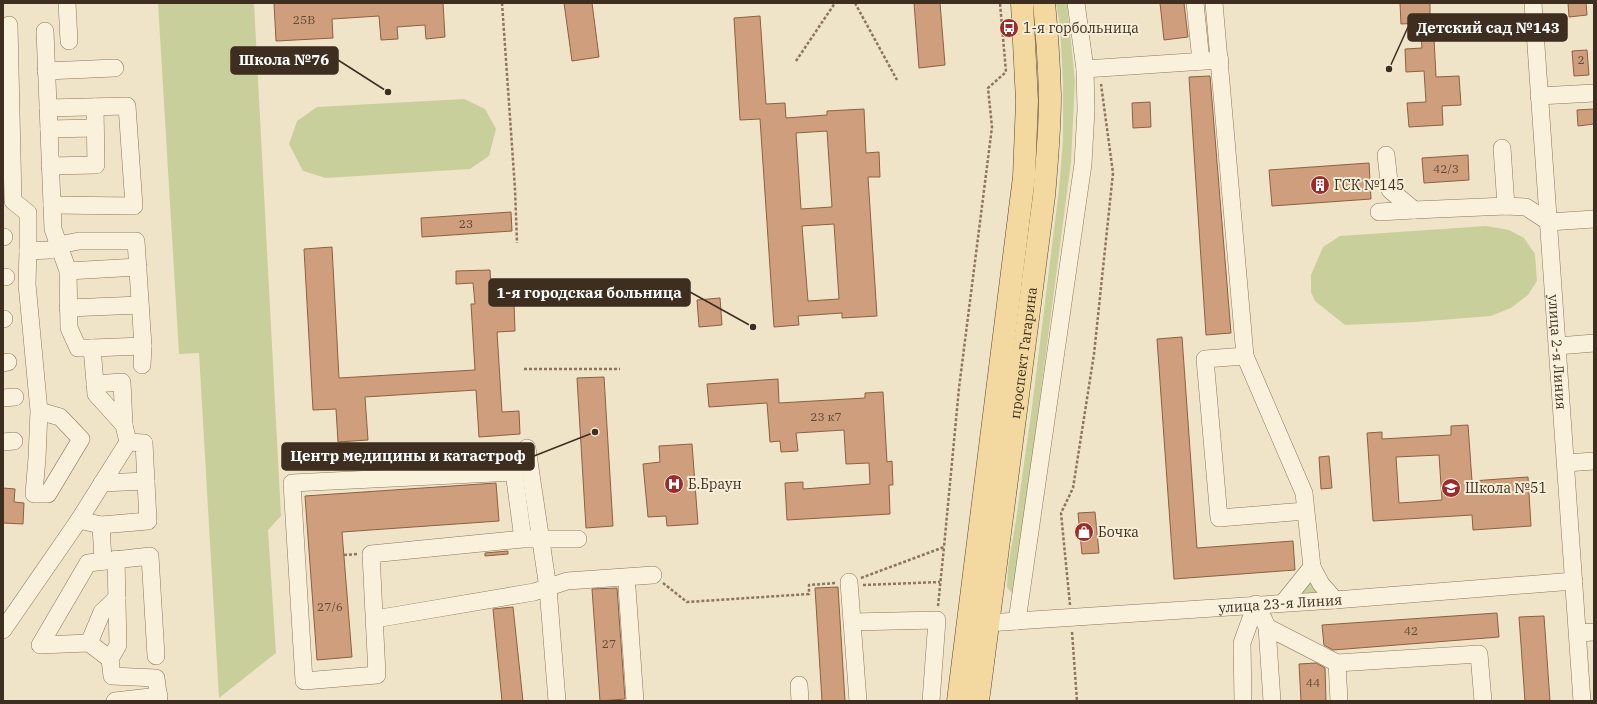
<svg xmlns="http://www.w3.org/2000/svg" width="1597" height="704" font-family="'IBM Plex Serif',serif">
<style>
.green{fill:#c9cf9b}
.building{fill:#cf9f7d;stroke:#8d5f41;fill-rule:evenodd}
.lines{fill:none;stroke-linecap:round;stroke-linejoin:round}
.minor-casing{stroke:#8d765c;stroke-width:18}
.major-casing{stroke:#5b4430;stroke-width:23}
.path{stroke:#8d765c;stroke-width:2.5;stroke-dasharray:3 2;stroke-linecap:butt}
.minor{stroke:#faf1dc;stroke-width:17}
.major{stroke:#f3d9a0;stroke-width:22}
.labels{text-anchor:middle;stroke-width:4;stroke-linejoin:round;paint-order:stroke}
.number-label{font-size:12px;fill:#624a37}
.poi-label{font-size:14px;fill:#3d2e20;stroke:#f7eed8;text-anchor:start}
.street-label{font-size:14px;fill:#3d2e20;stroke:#f7eed8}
.leader{fill:none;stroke:#3d2e20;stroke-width:1.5}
.callout-dot{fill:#3d2e20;stroke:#f7eed8;stroke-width:1.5}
.callout{fill:#3d2e20;stroke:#3d2e20;stroke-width:1.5}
.callout-label{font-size:15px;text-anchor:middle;font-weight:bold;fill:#fff}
</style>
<rect width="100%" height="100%" fill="#f0e4c8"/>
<path class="green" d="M158,3H254L281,516L268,530L276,653L219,698L199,353L179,354Z
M1056,3H1067L1075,81L1071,162L1014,596L1007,587L1008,567L1016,520L1032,407L1059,189L1063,139V83L1060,26Z
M464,99L485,109L496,129L489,156L470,169L326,178L303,171L289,144L297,121L317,107Z
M1486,226L1509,230L1524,238L1535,254L1537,281L1528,295L1511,308L1491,316L1415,322L1345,325L1315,301L1311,292V275L1323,247L1340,236Z
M1312,578L1322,594L1300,595Z"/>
<path class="building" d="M274,3H443L445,37L426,39L425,25L397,27L398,39L381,40L379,16L332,19L333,38L276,41Z
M564,3H592L599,57L572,61Z
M914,3H940L945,65L919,68Z
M1160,3H1184L1188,37L1164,40Z
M1400,3H1430V19L1456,18L1457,38L1434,39L1436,77L1459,76L1461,105L1442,106L1443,125L1409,127L1407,103L1426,102L1424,71L1406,72L1405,49L1422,48L1420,23L1401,24Z
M1568,3H1586L1587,15L1569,17Z
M760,16L766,104L785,103L786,118L827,115V111L864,109L866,153L879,152L880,177H868L877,316L842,318V313L798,316L799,325L774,327L760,119L740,120L734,18ZM827,131L832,207L801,209L796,133ZM834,224L839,299L808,301L802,226Z
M1587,50L1589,75L1574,76L1572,51Z
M1210,76L1231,333L1206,335L1189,77Z
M1150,102L1151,127L1133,128L1132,103Z
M1594,109V124L1578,126L1577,110Z
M1468,155L1469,180L1424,183L1422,158Z
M1369,163L1371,199L1272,206L1269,170Z
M511,212L512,231L422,237L421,218Z
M332,247L339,378L475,370L471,304H475L473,283L456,284V271L490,270L492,304L514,303L515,331L497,332L502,412L519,411L520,434L479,437L476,390L365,397L368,440L338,442L336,409L313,410L304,249Z
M720,298L722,325L699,327L697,300Z
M1182,337L1197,548L1293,541L1295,570L1174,579L1157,339Z
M604,377L613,526L586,528L577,378Z
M778,379L779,403L865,398V393L883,392L887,462L892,461L893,485H889L890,514L787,520L785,483L803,482V489L870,484L869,463L846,464L844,430L796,433L798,451L781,452L780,441L770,442L767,403L709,407L707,384Z
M1468,425L1472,481L1528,477L1531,526L1473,530L1472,515L1373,521L1367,433L1382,432V439L1451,435V426ZM1439,455L1442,500L1399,503L1396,457Z
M692,444L698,524L667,526L666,516L648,517L643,464L660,462L659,446Z
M1329,456L1332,488L1321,489L1319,457Z
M496,483L499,521L342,532L352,657L317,660L305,496Z
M3,488L15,489L14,502L24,503L23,524L3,523Z
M1095,512L1099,553L1082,554L1078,513Z
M508,551V554L485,556V553Z
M838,587L845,701H822L815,588Z
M617,588L625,699L600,701L592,589Z
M513,607L523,701H502L493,609Z
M1497,613L1499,637L1333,650L1324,645L1322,625Z
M1544,616L1550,701H1525L1519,617Z
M1316,663L1325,668L1326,701H1301L1299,664Z"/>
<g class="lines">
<g class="minor-casing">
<g id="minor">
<path d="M67,3L69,41"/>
<path d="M1195,3L1201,61"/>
<path d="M1214,3L1245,356"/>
<path id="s1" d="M1533,3L1582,701"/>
<path d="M9,25L13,201L28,213V251"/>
<path d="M45,31L53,229L68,271L69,328L78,348H92"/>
<path d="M1085,69L1220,60"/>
<path d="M46,71L115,68"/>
<path d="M1539,96L1594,93"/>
<path d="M48,108L127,106L134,206L52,205"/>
<path d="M49,129L95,128"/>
<path d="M1502,148L1506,206"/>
<path d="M1386,155L1390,190L1414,210L1506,206L1526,207L1549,222L1594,219"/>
<path d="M50,166L96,165L95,107"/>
<path d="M1379,212L1414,210"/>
<path d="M3,237H4"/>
<path d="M68,271L138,267"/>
<path d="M3,277H6"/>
<path d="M68,308L140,305"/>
<path d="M3,319H4"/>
<path d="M1558,346L1594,343"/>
<path d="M3,363L8,362"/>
<path d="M142,365L143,346"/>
<path d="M95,384L122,382L124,425"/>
<path d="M3,398L15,397"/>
<path d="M39,411L60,417L81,439L48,494H34L37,458L39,411L27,284L28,251L50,250L59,245L79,241H136L143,346L92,348L96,394L124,425L128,442L79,520"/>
<path d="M3,442L14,441"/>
<path d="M527,448L548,588L557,701"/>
<path d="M1566,463L1594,461"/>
<path d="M102,483L146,481"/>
<path d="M101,525L103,561"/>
<path d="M523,539L514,472L292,483L304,681L377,675L371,554L523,539H578"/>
<path d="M116,559L118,645L110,659L112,676L156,678L159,701"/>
<path d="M1312,567L1321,584L1335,600"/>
<path d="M849,582L858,701"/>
<path d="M627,588L635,701"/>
<path d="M1283,603L1312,567L1304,493L1245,356L1205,359L1219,518L1305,511"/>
<path d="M1263,618L1267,627L1272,701"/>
<path d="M375,619L534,592L567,581L653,575"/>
<path d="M1017,621L1083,164L1086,110L1085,69L1076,3"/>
<path d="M853,622L937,620L931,701"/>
<path id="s2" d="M987,623L1335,600L1574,581"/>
<path d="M1267,627L1337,663L1339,701"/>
<path d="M3,630L79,520L101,525L148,521L144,443L128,442"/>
<path d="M1578,633L1594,632"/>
<path d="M89,643L102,612L117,598"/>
<path d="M110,659L89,643L40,645L88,563L150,556L156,656"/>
<path d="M1337,663L1479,654L1483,701"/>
<path d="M799,685L800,701"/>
<path d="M115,701L159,696"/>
<path d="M1243,701L1242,643L1256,604"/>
</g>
</g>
<g class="major-casing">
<g id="major">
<path d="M958,701L1024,177L1027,101L1022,3"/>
<path id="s3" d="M978,701L1044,196C1047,162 1050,129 1050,95C1049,64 1047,33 1044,3"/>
</g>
</g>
<path class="path" d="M502,3L515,189L517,243
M855,3L897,80
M796,61L835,3
M524,369H620
M344,555L358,554
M861,578L944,547L959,388L992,127L988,88L1006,72L1000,3
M663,583L687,602L809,594V585L836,583
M863,585L940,582
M1070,605L1061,513L1073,488L1094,354L1113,173L1101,84
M938,606L944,547
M1072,632L1077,701"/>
<use href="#minor" class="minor"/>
<use href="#major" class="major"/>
</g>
<defs>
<g id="bus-disc" transform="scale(1)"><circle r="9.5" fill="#9e2a2b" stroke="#f7eed8"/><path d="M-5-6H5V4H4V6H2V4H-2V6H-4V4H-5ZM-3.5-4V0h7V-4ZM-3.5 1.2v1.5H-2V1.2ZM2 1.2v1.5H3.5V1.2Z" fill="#fff"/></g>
<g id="building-disc" transform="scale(1)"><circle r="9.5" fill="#9e2a2b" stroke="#f7eed8"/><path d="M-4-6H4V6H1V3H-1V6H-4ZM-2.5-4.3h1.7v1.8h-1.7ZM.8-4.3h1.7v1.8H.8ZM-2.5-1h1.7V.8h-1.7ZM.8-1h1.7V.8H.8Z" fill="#fff"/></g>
<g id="hospital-disc" transform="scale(1)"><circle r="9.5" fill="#9e2a2b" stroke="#f7eed8"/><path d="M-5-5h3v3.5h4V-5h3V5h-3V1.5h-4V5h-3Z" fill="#fff"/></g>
<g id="school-disc" transform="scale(1)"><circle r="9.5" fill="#9e2a2b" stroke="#f7eed8"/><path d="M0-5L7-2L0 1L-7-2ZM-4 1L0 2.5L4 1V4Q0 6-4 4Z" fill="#fff"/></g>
<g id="shop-disc" transform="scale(1)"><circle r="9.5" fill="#9e2a2b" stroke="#f7eed8"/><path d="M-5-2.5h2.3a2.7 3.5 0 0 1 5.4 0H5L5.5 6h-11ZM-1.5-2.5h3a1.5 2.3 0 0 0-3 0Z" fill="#fff"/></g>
</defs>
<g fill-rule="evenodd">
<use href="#bus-disc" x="1009" y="28"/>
<use href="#building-disc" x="1320" y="185"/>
<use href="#hospital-disc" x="674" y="484"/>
<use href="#school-disc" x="1451" y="488"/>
<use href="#shop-disc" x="1084" y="532"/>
</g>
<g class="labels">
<g class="number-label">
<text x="304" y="24">25В</text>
<text x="1581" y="64">2</text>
<text x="1446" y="173">42/3</text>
<text x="466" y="228">23</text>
<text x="826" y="421">23 к7</text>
<text x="330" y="611">27/6</text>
<text x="1411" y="635">42</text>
<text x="609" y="648">27</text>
<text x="1313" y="687">44</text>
</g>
<g class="poi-label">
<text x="1023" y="33">1-я горбольница</text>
<text x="1334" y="190">ГСК №145</text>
<text x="688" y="489">Б.Браун</text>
<text x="1465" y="493">Школа №51</text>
<text x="1098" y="537">Бочка</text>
</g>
<g class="street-label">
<text dy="5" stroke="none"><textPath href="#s1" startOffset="350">улица 2-я Линия</textPath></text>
<text dy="5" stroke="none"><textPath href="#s3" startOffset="351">проспект Гагарина</textPath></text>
<text dy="5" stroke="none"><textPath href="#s2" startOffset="294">улица 23-я Линия</textPath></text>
</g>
</g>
<path class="leader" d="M1389 69L1408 27M388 92L338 60M753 327L690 292M595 432L534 456"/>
<g class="callout-dot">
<circle cx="1389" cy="69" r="4"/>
<circle cx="388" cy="92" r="4"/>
<circle cx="753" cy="327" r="4"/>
<circle cx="595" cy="432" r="4"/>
</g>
<g class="callout">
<rect x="1408" y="14" width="159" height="27" rx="4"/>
<rect x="231" y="47" width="107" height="27" rx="4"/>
<rect x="489" y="279" width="201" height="27" rx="4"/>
<rect x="282" y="443" width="252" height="27" rx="4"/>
</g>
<g class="callout-label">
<text x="1488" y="33">Детский сад №143</text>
<text x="284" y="65">Школа №76</text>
<text x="589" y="298">1-я городская больница</text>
<text x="408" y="461">Центр медицины и катастроф</text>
</g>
<rect width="1597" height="704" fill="none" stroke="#3d2e20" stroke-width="8"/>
</svg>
